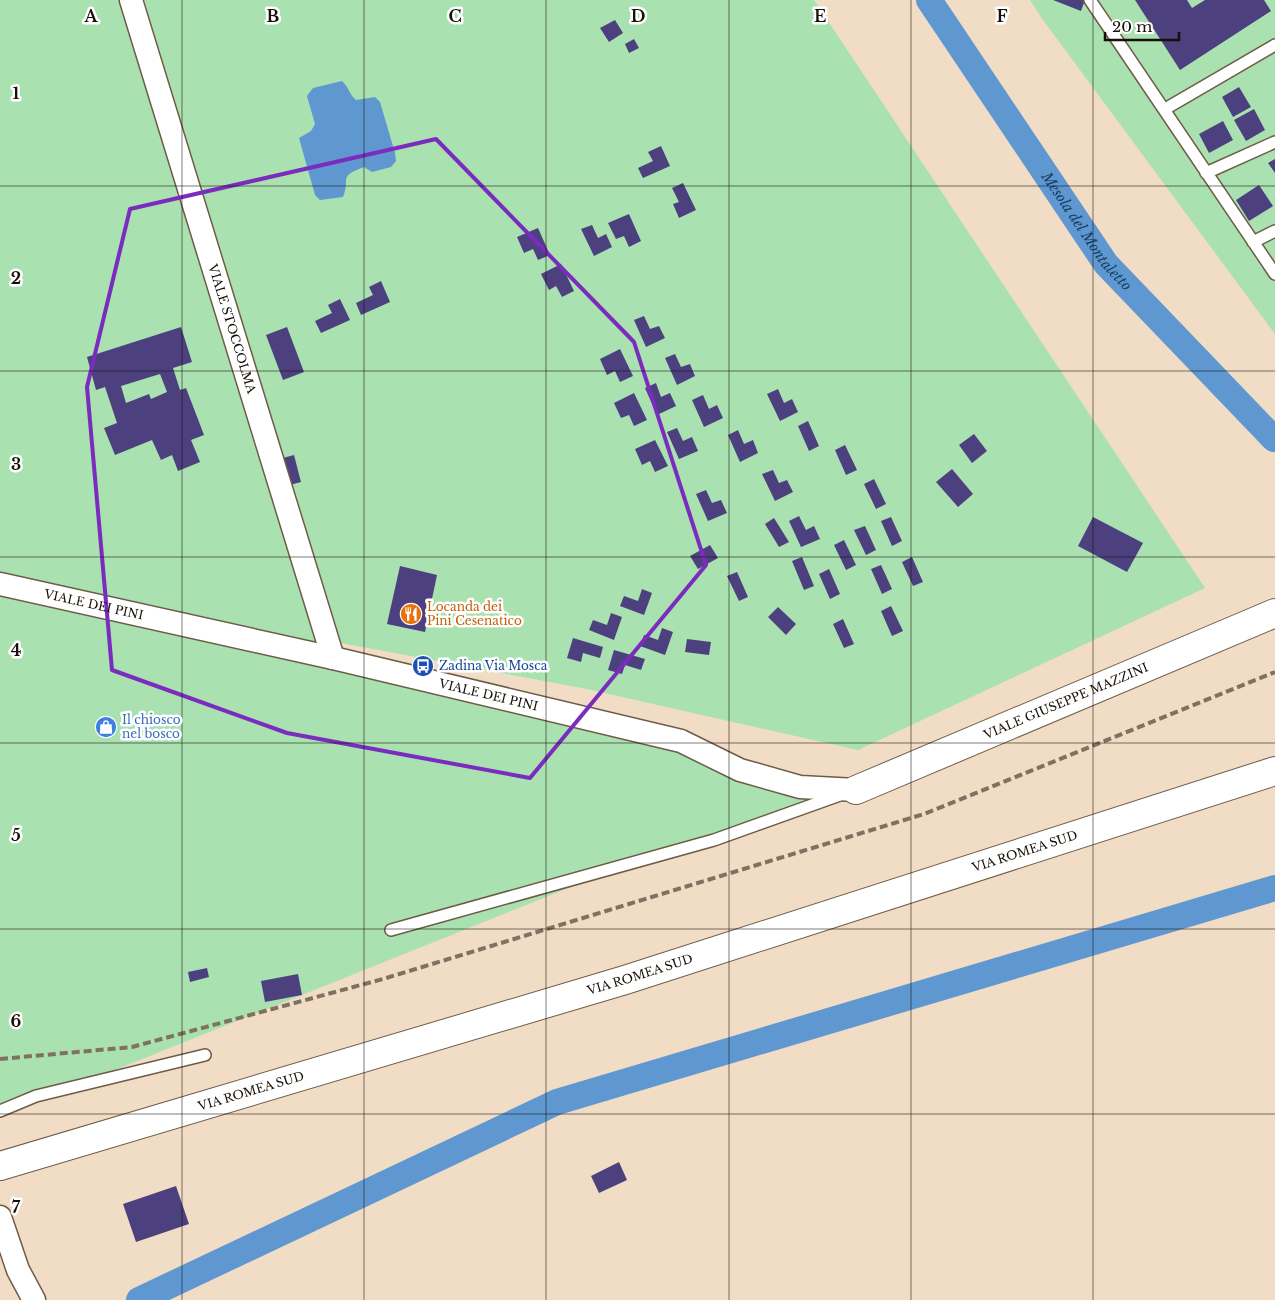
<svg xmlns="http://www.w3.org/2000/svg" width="1275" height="1300" font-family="'Libre Baskerville',serif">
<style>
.green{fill:#a9e1b0}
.water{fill:#5f98d0}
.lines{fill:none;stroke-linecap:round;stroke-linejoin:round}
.canal{stroke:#5f98d0;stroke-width:26}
.building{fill:#4d407f;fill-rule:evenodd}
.lane-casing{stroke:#6e5c48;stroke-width:14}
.street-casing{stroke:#6e5c48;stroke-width:25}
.secondary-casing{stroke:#6e5c48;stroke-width:30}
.primary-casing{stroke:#6e5c48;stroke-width:30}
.lane{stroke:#fff;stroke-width:11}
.street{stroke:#fff;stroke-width:22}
.secondary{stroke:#fff;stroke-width:28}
.primary{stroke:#fff;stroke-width:28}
.rail{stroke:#807162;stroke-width:4;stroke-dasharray:8 4;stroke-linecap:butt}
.marked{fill:none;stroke:#7b2cbf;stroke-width:4;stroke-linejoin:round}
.grid{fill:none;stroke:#181008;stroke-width:1;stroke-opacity:0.55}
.labels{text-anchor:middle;stroke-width:5;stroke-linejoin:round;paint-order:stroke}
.street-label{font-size:12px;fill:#181008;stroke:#fff}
.food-label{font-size:12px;fill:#c56008;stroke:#fff;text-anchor:start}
.transit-label{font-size:12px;fill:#164399;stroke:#fff;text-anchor:start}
.shop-label{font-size:12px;fill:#366cbe;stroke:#fff;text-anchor:start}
.water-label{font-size:14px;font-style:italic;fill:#143e63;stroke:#fff}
.grid-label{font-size:16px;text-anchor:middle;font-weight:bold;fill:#181008;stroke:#fff;stroke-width:5;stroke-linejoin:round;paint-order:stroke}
</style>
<rect width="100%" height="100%" fill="#f1dcc5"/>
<path class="green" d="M0,0H140L333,658L856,790L636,861L0,1116Z
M144,0H814L1205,588L858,750L582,688L341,643Z
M1030,0H1275V334L1043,20Z"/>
<path class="water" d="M342,81C350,89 349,94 356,100L375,97L380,102L395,153L396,161L391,167L372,172L364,167C337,177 351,178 343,197L320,200L315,195L299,138L311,131L315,124L307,96L313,88Z"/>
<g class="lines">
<g class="canal">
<path id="s1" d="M929,0L1106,264L1274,439"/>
<path d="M139,1300L557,1102L1275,888"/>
</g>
</g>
<path class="building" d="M1053,0H1085L1081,11Z
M1135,0H1187L1192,8L1205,0H1264L1271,11L1180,70Z
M615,20L623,33L609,42L600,28Z
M634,39L639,48L629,53L625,44Z
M1239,87L1251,107L1233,117L1222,97Z
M1254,109L1265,130L1246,141L1234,120Z
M1223,121L1233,140L1209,153L1199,134Z
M661,146L670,166L643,178L638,168L653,161L648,152Z
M1275,159V173L1268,163Z
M683,183L696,210L679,218L673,204L679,202L672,188Z
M1259,185L1273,206L1249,221L1236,200Z
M629,214L641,241L629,247L624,236L616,239L608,223Z
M592,225L598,238L606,234L612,247L594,256L581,229Z
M538,228L550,255L538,260L533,249L524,253L517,237Z
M561,264L574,291L562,297L556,286L549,290L541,274Z
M381,281L390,302L361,315L356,303L373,295L369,287Z
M340,299L350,320L321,333L315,321L332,313L328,305Z
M644,316L650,329L659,326L665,338L646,347L634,320Z
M181,327L192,362L173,368L180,390L186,388L204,435L191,440L200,462L178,471L172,455L161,460L152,440L115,455L104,428L117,423L105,387L96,390L87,357ZM160,374L167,392L151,399L149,394L126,403L121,386Z
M287,327L304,372L283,380L266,335Z
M620,349L633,376L620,382L615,371L607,375L600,359Z
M675,354L681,367L690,364L695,376L677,385L665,358Z
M656,383L661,397L670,393L676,406L657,415L645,388Z
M778,389L784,403L792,399L798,412L780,421L767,394Z
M634,393L647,420L634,426L629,415L621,418L614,403Z
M703,395L709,409L717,405L723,418L704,427L692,400Z
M808,421L819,446L809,451L798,426Z
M677,428L683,441L692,437L698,451L679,459L667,432Z
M738,430L744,444L753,440L758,453L740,462L728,435Z
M974,434L987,451L972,463L959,445Z
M655,440L668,466L655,472L650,461L642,465L635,449Z
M845,445L857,470L846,475L835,450Z
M294,455L301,482L286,486L279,459Z
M952,469L973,494L958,507L936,482Z
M773,470L779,483L787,480L793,492L775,501L762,474Z
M874,479L886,504L876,509L864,484Z
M706,490L712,503L721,500L727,513L708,521L696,494Z
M799,516L806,530L814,526L820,539L801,547L789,521Z
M891,517L902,541L892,546L881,521Z
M1093,517L1143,543L1127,572L1078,546Z
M774,518L789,542L779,547L765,524Z
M865,526L876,550L866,555L854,530Z
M844,540L856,565L846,570L834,545Z
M710,545L718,558L698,569L690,556Z
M802,557L814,586L804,590L792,561Z
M912,557L923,582L913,586L902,562Z
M881,565L892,589L882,594L871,569Z
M400,566L437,575L425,632L387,624Z
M829,569L840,594L830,599L819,574Z
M737,572L748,597L739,601L727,576Z
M642,589L652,593L644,615L620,606L624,596L638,601Z
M891,606L903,631L892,636L881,611Z
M778,607L796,624L786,635L768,617Z
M611,613L622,617L614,640L589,630L593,620L607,625Z
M843,619L854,644L844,648L833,624Z
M662,628L673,632L665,655L640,646L644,635L658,640Z
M573,638L603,647L600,658L583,653L581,662L567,658Z
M687,639L711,642L709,655L685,652Z
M614,650L645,659L641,670L625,665L622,674L608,670Z
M207,968L209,977L190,982L188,972Z
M298,974L302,995L265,1002L261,981Z
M619,1162L627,1180L599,1193L591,1176Z
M176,1186L189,1224L136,1242L123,1204Z"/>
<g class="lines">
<g class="lane-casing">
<path id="lane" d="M1090,0L1275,274
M1165,109L1275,45
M1206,173L1275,142
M1253,242L1275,231
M391,930L714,840L840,795
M0,1111L36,1096L205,1055"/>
</g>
<g class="street-casing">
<g id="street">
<path id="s2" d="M131,0L333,658"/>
<path id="s3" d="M0,584L333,658L681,741L740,770L800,787L856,790"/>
<path d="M0,1217L18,1270L34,1300"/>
</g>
</g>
<g class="secondary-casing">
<g id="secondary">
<path id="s4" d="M856,790L1275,613"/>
</g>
</g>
<g class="primary-casing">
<g id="primary">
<path id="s5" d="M0,1166L625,980L1275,771"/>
</g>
</g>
<use href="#lane" class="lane"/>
<use href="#street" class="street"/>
<use href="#secondary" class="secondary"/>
<use href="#primary" class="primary"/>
<path class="rail" d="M0,1059L132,1047L383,979L924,814L1275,672"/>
</g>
<path class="marked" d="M436,139L634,342L706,565L530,778L287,733L112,670L87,387L130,209Z"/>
<path class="grid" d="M182,0V1300M364,0V1300M546,0V1300M729,0V1300M911,0V1300M1093,0V1300M0,186H1275M0,371H1275M0,557H1275M0,743H1275M0,929H1275M0,1114H1275"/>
<defs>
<g id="restaurant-disc" transform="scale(1.125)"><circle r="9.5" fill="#e8710a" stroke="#fff"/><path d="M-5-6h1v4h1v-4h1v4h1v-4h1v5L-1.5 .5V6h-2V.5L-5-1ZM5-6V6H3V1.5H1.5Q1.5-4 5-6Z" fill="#fff"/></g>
<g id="bus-disc" transform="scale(1.125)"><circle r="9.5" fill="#1a4fb4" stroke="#fff"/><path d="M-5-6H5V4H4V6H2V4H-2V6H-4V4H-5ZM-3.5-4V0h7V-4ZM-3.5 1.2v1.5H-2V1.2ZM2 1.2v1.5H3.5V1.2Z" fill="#fff"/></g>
<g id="shop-disc" transform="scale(1.125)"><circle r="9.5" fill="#3f7fe0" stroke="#fff"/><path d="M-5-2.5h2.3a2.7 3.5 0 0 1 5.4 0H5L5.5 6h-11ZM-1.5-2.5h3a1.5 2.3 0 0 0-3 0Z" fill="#fff"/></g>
</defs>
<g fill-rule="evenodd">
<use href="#restaurant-disc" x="411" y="614"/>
<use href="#bus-disc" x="423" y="666"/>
<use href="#shop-disc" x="106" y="727"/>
</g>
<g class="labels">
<g class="street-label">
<text dy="4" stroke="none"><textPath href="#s2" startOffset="344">VIALE STOCCOLMA</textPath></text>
<text dy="4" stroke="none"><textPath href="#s3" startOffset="96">VIALE DEI PINI</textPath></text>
<text dy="4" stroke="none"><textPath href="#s3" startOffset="501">VIALE DEI PINI</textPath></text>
<text dy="4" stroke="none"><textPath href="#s4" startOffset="228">VIALE GIUSEPPE MAZZINI</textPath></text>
<text dy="4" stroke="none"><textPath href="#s5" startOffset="1072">VIA ROMEA SUD</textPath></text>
<text dy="4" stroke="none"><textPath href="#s5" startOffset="668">VIA ROMEA SUD</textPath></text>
<text dy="4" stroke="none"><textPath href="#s5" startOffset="262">VIA ROMEA SUD</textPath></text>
</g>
<g class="food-label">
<text x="427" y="611">Locanda dei<tspan x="427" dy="14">Pini Cesenatico</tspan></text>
</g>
<g class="transit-label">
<text x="439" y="670">Zadina Via Mosca</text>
</g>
<g class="shop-label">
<text x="122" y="724">Il chiosco<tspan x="122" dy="14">nel bosco</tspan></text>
</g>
<g class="water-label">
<text dy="5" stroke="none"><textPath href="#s1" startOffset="280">Mesola del Montaletto</textPath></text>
</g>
</g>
<g class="grid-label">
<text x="91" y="22">A</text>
<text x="273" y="22">B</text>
<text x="455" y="22">C</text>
<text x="638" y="22">D</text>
<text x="820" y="22">E</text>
<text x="1002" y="22">F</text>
<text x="16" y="99">1</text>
<text x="16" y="284">2</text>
<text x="16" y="470">3</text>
<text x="16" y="656">4</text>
<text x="16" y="841">5</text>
<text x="16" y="1027">6</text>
<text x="16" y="1213">7</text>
</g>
<path d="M1105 32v8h74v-8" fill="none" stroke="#181008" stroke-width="2.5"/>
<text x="1112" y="32" font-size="15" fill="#181008" stroke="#ffffff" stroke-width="4" paint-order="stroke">20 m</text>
</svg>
